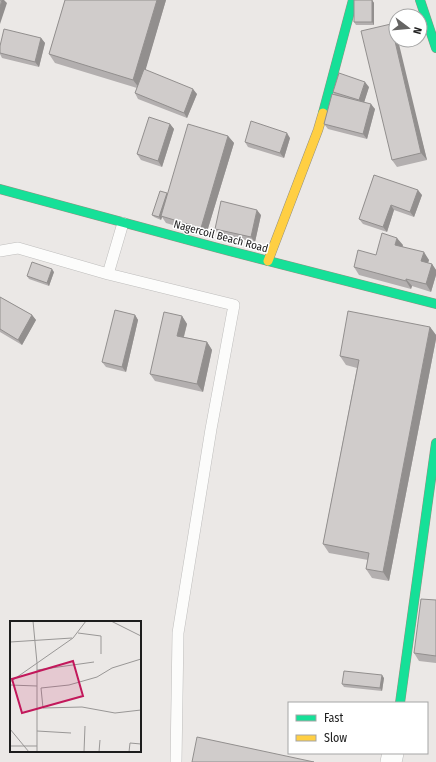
<svg xmlns="http://www.w3.org/2000/svg" width="436" height="762" font-family="'Fira Sans Condensed',sans-serif">
<style>
.lines{fill:none;stroke-linecap:round;stroke-linejoin:round}
.lane-casing{stroke:#bebdbc;stroke-width:12}
.street-casing{stroke:#bebdbc;stroke-width:22}
.fast-casing{stroke:#949080;stroke-width:10}
.slow-casing{stroke:#949080;stroke-width:10}
.lane{stroke:#fcfcfb;stroke-width:11}
.street{stroke:#fcfcfb;stroke-width:21}
.fast{stroke:#16e098;stroke-width:9}
.slow{stroke:#ffcf43;stroke-width:9}
.wall{fill:#b3afaf}
.shaded-wall{fill:#928f8e}
.building{fill:#d0cccb;stroke:#928f8e}
.labels{text-anchor:middle;stroke-width:3;stroke-linejoin:round;paint-order:stroke}
.street-label{font-size:11px;fill:#1d1d1d;stroke:#fff}
.inset-road{fill:none;stroke:#999796;stroke-width:1}
.view{fill:#c2185b;fill-opacity:0.15;stroke:#c2185b;stroke-width:2}
.inset-edge{fill:none;stroke:#1d1d1d;stroke-width:2}
</style>
<rect width="100%" height="100%" fill="#ebe8e6"/>
<g class="lines">
<g class="lane-casing">
<path id="lane" d="M0,251L18,248L108,274L234,305L211,429L178,633L176,762
M108,274L123,223"/>
</g>
<g class="street-casing">
<path id="street" d="M391,762L393,753"/>
</g>
<g class="fast-casing">
<path id="fast" d="M420,0L436,48
M323,113L353,0
M0,189L218,248L436,304
M400,703L436,443"/>
</g>
<g class="slow-casing">
<path id="slow" d="M268,261L318,130L323,113"/>
</g>
<use href="#lane" class="lane"/>
<use href="#street" class="street"/>
<use href="#fast" class="fast"/>
<use href="#slow" class="slow"/>
</g>
<path class="wall" d="M65,0H166L145,70L197,94L187,118L138,99L135,93L137,88L55,63L49,54Z
M372,0L374,3V25H356L354,22Z
M391,24L396,31V40L427,160L397,167L392,160Z
M41,38L45,43L39,67L2,58L0,54V46Z
M369,87L364,102L375,109L367,139L328,129L324,124L335,95L333,92Z
M170,124L174,129L162,167L141,160L137,154Z
M228,136L234,143L206,235L166,223L162,217L161,220L154,217L152,215L167,194Z
M290,138L284,158L248,147L245,142Z
M374,175L422,195L414,217L394,210L387,232L363,224L359,219Z
M261,215L255,242L218,234L215,229Z
M403,245L402,246L429,260L428,263L432,264L436,270V275L431,292L412,286L411,289L359,275L354,267L376,255Z
M54,272L49,286L29,279L27,276Z
M0,297L32,315L36,320L22,345L0,332Z
M135,315L138,320L126,372L106,367L102,362Z
M182,316L187,324L184,337L207,342L212,350L203,392L155,381L150,374Z
M430,327L436,335V339L389,581L372,578L366,569L368,560L329,553L323,544L357,368L346,365L340,356Z
M436,600V663L419,661L414,653Z
M384,678L382,691L344,687L342,684Z"/>
<path class="shaded-wall" d="M2,0H4L7,3L0,24V7Z
M157,0H166L140,89L133,80Z
M372,0L374,3V25L372,22Z
M391,24L396,31V40H398L427,160L421,153Z
M41,38L45,43L39,67L35,62Z
M365,82L369,87L363,106L359,100Z
M193,89L197,94L187,118L184,113Z
M371,104L375,109L367,139L363,134Z
M170,124L174,129L162,167L158,161Z
M287,133L290,138L284,158L280,153Z
M228,136L234,143L206,235L201,228Z
M418,190L422,195L414,217L410,212Z
M167,193L169,196L161,216L162,217L161,220L159,217Z
M391,205L394,210L387,232L383,227Z
M257,210L261,215L255,242L251,237Z
M397,238L403,245L401,252L395,245Z
M424,252L429,260L426,269L421,261Z
M432,264L436,270V275L431,292L426,284Z
M52,269L54,272L49,286L47,283Z
M406,279L412,286L411,289L406,281Z
M32,315L36,320L22,345L18,340Z
M135,315L138,320L126,372L122,367Z
M182,316L187,324L182,343L177,336Z
M430,327L436,335V339L389,581L383,572Z
M207,342L212,350L203,392L197,384Z
M382,675L384,678L382,691L380,688Z"/>
<path class="building" d="M0,0H2L0,7Z
M65,0H157L133,80L49,54Z
M354,0H372V22H354Z
M391,24L421,153L392,160L361,31Z
M4,29L41,38L35,62L0,53V46Z
M144,69L193,89L184,113L135,93Z
M339,73L365,82L359,100L333,92Z
M332,94L371,104L363,134L324,124Z
M149,117L170,124L158,161L137,154Z
M251,121L287,133L280,153L245,142Z
M188,124L228,136L201,228L161,216Z
M374,175L418,190L410,212L391,205L383,227L359,219Z
M160,191L167,193L159,217L152,215Z
M221,201L257,210L251,237L215,229Z
M382,233L397,238L395,245L424,252L421,261L432,264L426,284L406,279V281L354,267L358,250L376,255Z
M32,262L52,269L47,283L27,276Z
M0,297L32,315L18,340L0,329Z
M115,310L135,315L122,367L102,362Z
M348,311L430,327L383,572L366,569L369,553L323,544L359,360L340,356Z
M164,312L182,316L177,336L207,342L197,384L150,374Z
M421,599L436,600V656L414,653Z
M344,671L382,675L380,688L342,684Z
M197,737L314,762H192Z"/>
<g class="labels">
<g class="street-label">
<text transform="translate(221 236) rotate(15)" y="4">Nagercoil Beach Road</text>
</g>
</g>
<g transform="translate(10 621)">
<rect width="131" height="131" fill="#ebe8e6"/>
<path class="inset-road" d="M23,0L27,42V131M101,0L131,15M68,12L91,15V33M0,21L62,17M131,38L102,47L87,56L59,64L31,67L33,87L72,86L105,92L131,89M27,49L84,41M0,61L63,17L76,0M0,64L27,65M0,108L19,131M27,110L61,112M0,125H27M74,131L75,105M89,131L90,119M119,131L120,122L131,123"/>
<path class="view" d="M63,40L73,75L12,92L2,58Z"/>
<rect width="131" height="131" class="inset-edge"/>
</g>
<rect x="288" y="702" width="140" height="52" fill="#ffffff" stroke="#a5a5a5"/>
<rect x="296" y="715" width="20" height="6" fill="#16e098" stroke="#a5a5a5"/>
<text x="324" y="722" font-size="12" fill="#1d1d1d">Fast</text>
<rect x="296" y="735" width="20" height="6" fill="#ffcf43" stroke="#a5a5a5"/>
<text x="324" y="742" font-size="12" fill="#1d1d1d">Slow</text>
<g transform="translate(408 28) rotate(106)"><circle r="19" fill="#ffffff" stroke="#a5a5a5"/>
<path d="M0-3L7 15L0 10L-7 15Z" fill="#656463"/>
<text y="-6" font-size="11" font-weight="bold" text-anchor="middle" fill="#1d1d1d">N</text>
</g>
</svg>
